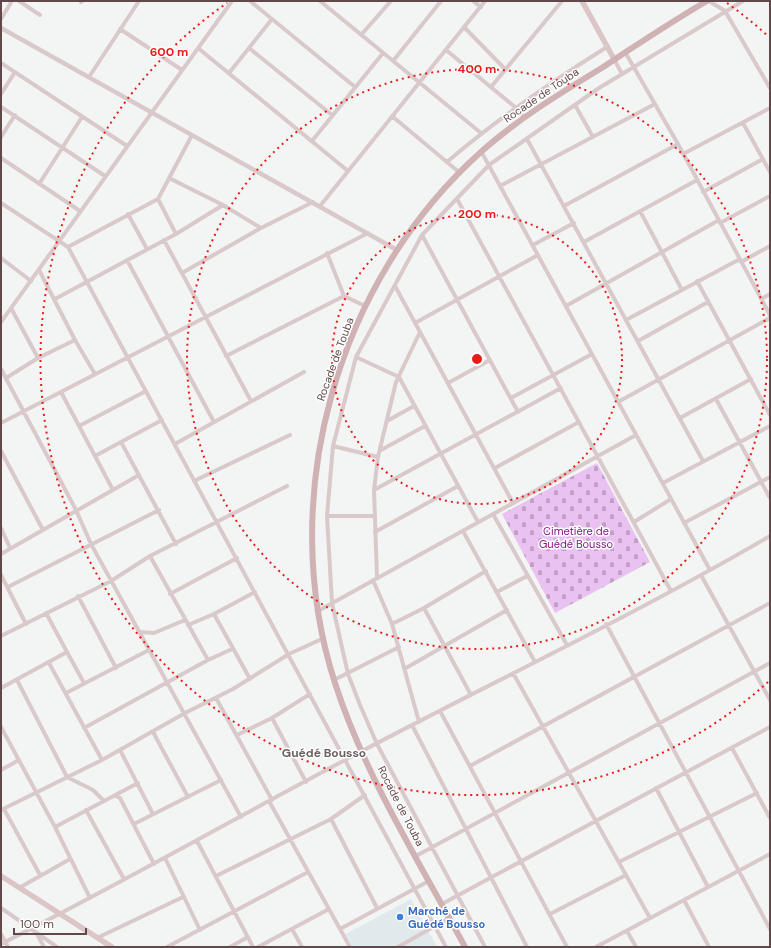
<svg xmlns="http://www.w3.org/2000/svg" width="771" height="948" font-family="'DM Sans',sans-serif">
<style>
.commercial{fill:#e0e9eb}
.cemetery{fill:url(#cemetery-stones)}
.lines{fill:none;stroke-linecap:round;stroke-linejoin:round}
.minor{stroke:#dac9cb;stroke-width:4}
.tertiary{stroke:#dac9cb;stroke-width:4.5}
.secondary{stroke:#dbc5c6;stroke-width:5.5}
.primary{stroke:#d1b2b4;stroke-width:6}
.ring{fill:none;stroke:#e91c18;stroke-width:2;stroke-dasharray:2 4}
.shop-dot{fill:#3f7fe0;stroke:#fff;stroke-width:1.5}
.labels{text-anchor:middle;stroke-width:3;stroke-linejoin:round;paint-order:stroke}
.street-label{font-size:11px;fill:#61494b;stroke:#fff}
.park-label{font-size:11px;fill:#811686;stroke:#fff}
.shop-label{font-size:11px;font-weight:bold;fill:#366cbe;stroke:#fff;text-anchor:start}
.neighbourhood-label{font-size:12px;font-weight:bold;fill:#685f5f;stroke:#fff}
.centre{fill:#e91c18;stroke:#fff;stroke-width:2}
.ring-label{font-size:12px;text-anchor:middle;font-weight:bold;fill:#e91c18;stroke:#fff;stroke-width:3;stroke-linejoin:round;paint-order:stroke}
</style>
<defs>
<pattern id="cemetery-stones" width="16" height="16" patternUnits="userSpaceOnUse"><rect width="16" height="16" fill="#eac2f1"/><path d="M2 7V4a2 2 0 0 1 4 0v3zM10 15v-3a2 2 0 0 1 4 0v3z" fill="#c1a0c5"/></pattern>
</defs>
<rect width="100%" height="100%" fill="#f2f5f3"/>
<path class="commercial" d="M411,899L437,947H353L346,934Z"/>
<path class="cemetery" d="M597,463L650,562L555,613L502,514Z"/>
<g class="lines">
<path class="minor" d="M19,1L40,15
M250,1L355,87
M320,1L481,133
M473,1L481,7
M709,1L725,11L770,88
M81,2L82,1
M1,19L12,1
M464,27L505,69
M120,29L182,70
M361,35L391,1
M198,48L348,171
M249,48L332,115
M446,50L515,107L524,117
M625,52L678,144L770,315
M614,59L622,74
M393,61L441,1
M1,63L127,146
M229,73L272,19
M89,77L139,1
M491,87L562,1
M1,94L15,72
M575,105L593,137
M1,107L105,176
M392,116L460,173
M743,123L770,172
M1,137L15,115
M527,139L703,461
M312,141L383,53
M481,151L710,570
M683,154L770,108
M1,158L80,211
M447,162C497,119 551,82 607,47
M169,178L223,205L261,228
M39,184L82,117
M500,186L655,104
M703,192L763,159
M158,199L176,234
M457,199L671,591
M1,203L68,247L446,947
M320,206L485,1
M564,206L678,144
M640,211L682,290
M128,214L147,249
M720,223L770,196
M422,235L518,412
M164,240L251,401
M584,242L697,180
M533,245L574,223
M68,247L158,199L192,135
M327,253L344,296L365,306
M1,258L31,281
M127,260L214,422
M741,262L770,246
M39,270L75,340L95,374
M182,273L261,228L313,202
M697,281L770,415
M395,286L513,503
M55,299L176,234L223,205
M761,299L770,294
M566,306L719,220
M11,308L38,358
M626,320L740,259
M1,322L232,1
M415,323L538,255
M638,341L708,302
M226,356L344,296
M356,357L399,377L478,522
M1,369L76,510L91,544L241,817
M6,378L38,358L75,340
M448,383L490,360
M61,392L113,490
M511,398L592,354
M716,399L770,498
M618,402L770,318
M680,418L751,379
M387,421L414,406
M1,423L368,233
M79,426L146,391
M121,442L176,544
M175,444L304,372
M333,446L378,457
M381,450L425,426
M1,451L43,530
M95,456L162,420
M495,468L579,422
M194,481L290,435
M663,483L770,426
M374,490L561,388
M493,514L567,645
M327,516H375
M634,522L671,499
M684,523L770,477
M1,528L10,548
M463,531L535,662
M375,532L458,486
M1,554L139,475
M150,556L208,660
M1,575L26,624
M701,575L770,700
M377,578L374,490L378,457L396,382L420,332
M373,580L392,624L419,722
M8,587L159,510
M497,592L527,576
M170,594L237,558
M78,596L116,668
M424,608L471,695
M318,611L636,435
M214,614L250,679
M392,624L424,608L486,571
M606,624L770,929
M188,625L214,614L255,592
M140,632L154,633L185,620
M1,636L111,581L150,556L287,486
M67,652L84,683
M49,663L102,760
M406,668L507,610
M513,673L650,918
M17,680L67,777L93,790L104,801
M334,680L399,647
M1,688L67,652L46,613
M66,693L149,650
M216,698L272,800
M440,711L567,947
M272,718L306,782
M412,725L527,947
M1,727L55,827L90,898
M84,728L208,660L232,649
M153,732L188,797
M237,735L272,718L310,694
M732,748L770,818
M120,750L153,814
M470,766L770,603
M1,770L19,760
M656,788L708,887
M116,796L120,798L154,864
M269,801L350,947
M4,809L40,875
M1,810L102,760L185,713L233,689L289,654L324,638
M86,810L124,879
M331,819L377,908
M134,824L221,780
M55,827L138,783
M197,841L253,947
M416,856L770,663
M165,858L200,930
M619,862L757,793
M216,876L331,819L365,795
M19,888L70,859
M684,900L709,947
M442,904L770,727
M1,908L57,947
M550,914L626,875
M292,929L302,947
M340,929L429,881
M627,931L636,947
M1,934L8,947
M37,934L44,947
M97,938L183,897
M1,944C124,882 242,814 364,750C499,679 638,613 770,536
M167,947L308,872
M230,947L248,937
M258,947L329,909
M398,947L449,918
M485,947L377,744L360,705L348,674L332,603L327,516L333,446L356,357L422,235L489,165L599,88L743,1
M596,947L770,854"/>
<path class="tertiary" d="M1,28L397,250"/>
<path class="secondary" d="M582,1L614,59
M1,876L112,947"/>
<path class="primary" d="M465,947C420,863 364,774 335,683C275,498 336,281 482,151C518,119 559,94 600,69C635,46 671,22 707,1"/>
</g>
<g class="ring">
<circle cx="477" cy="359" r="145"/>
<circle cx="477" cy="359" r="290"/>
<path d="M768 682A435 435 0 1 1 227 3M727 3A435 435 0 0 1 768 36"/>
</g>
<circle class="shop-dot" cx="400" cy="917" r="4"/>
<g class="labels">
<g class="street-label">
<text transform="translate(541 95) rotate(-34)" y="4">Rocade de Touba</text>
<text transform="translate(335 359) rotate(-70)" y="4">Rocade de Touba</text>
<text transform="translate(401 806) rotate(63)" y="4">Rocade de Touba</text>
</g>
<g class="park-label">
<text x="576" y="535">Cimetière de<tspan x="576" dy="13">Guédé Bousso</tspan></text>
</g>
<g class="shop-label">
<text x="408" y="915">Marché de<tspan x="408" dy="13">Guédé Bousso</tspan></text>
</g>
<g class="neighbourhood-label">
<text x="324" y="757">Guédé Bousso</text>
</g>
</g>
<circle cx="477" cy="359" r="6" class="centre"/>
<g class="ring-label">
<text x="169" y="56">600 m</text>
<text x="477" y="73">400 m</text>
<text x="477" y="218">200 m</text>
</g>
<rect width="771" height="948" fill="none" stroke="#61494b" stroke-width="4"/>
<path d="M14 928v6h72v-6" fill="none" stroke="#61494b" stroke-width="2"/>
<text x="20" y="928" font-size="12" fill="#61494b" stroke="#ffffff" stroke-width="3" paint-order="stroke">100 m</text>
</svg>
